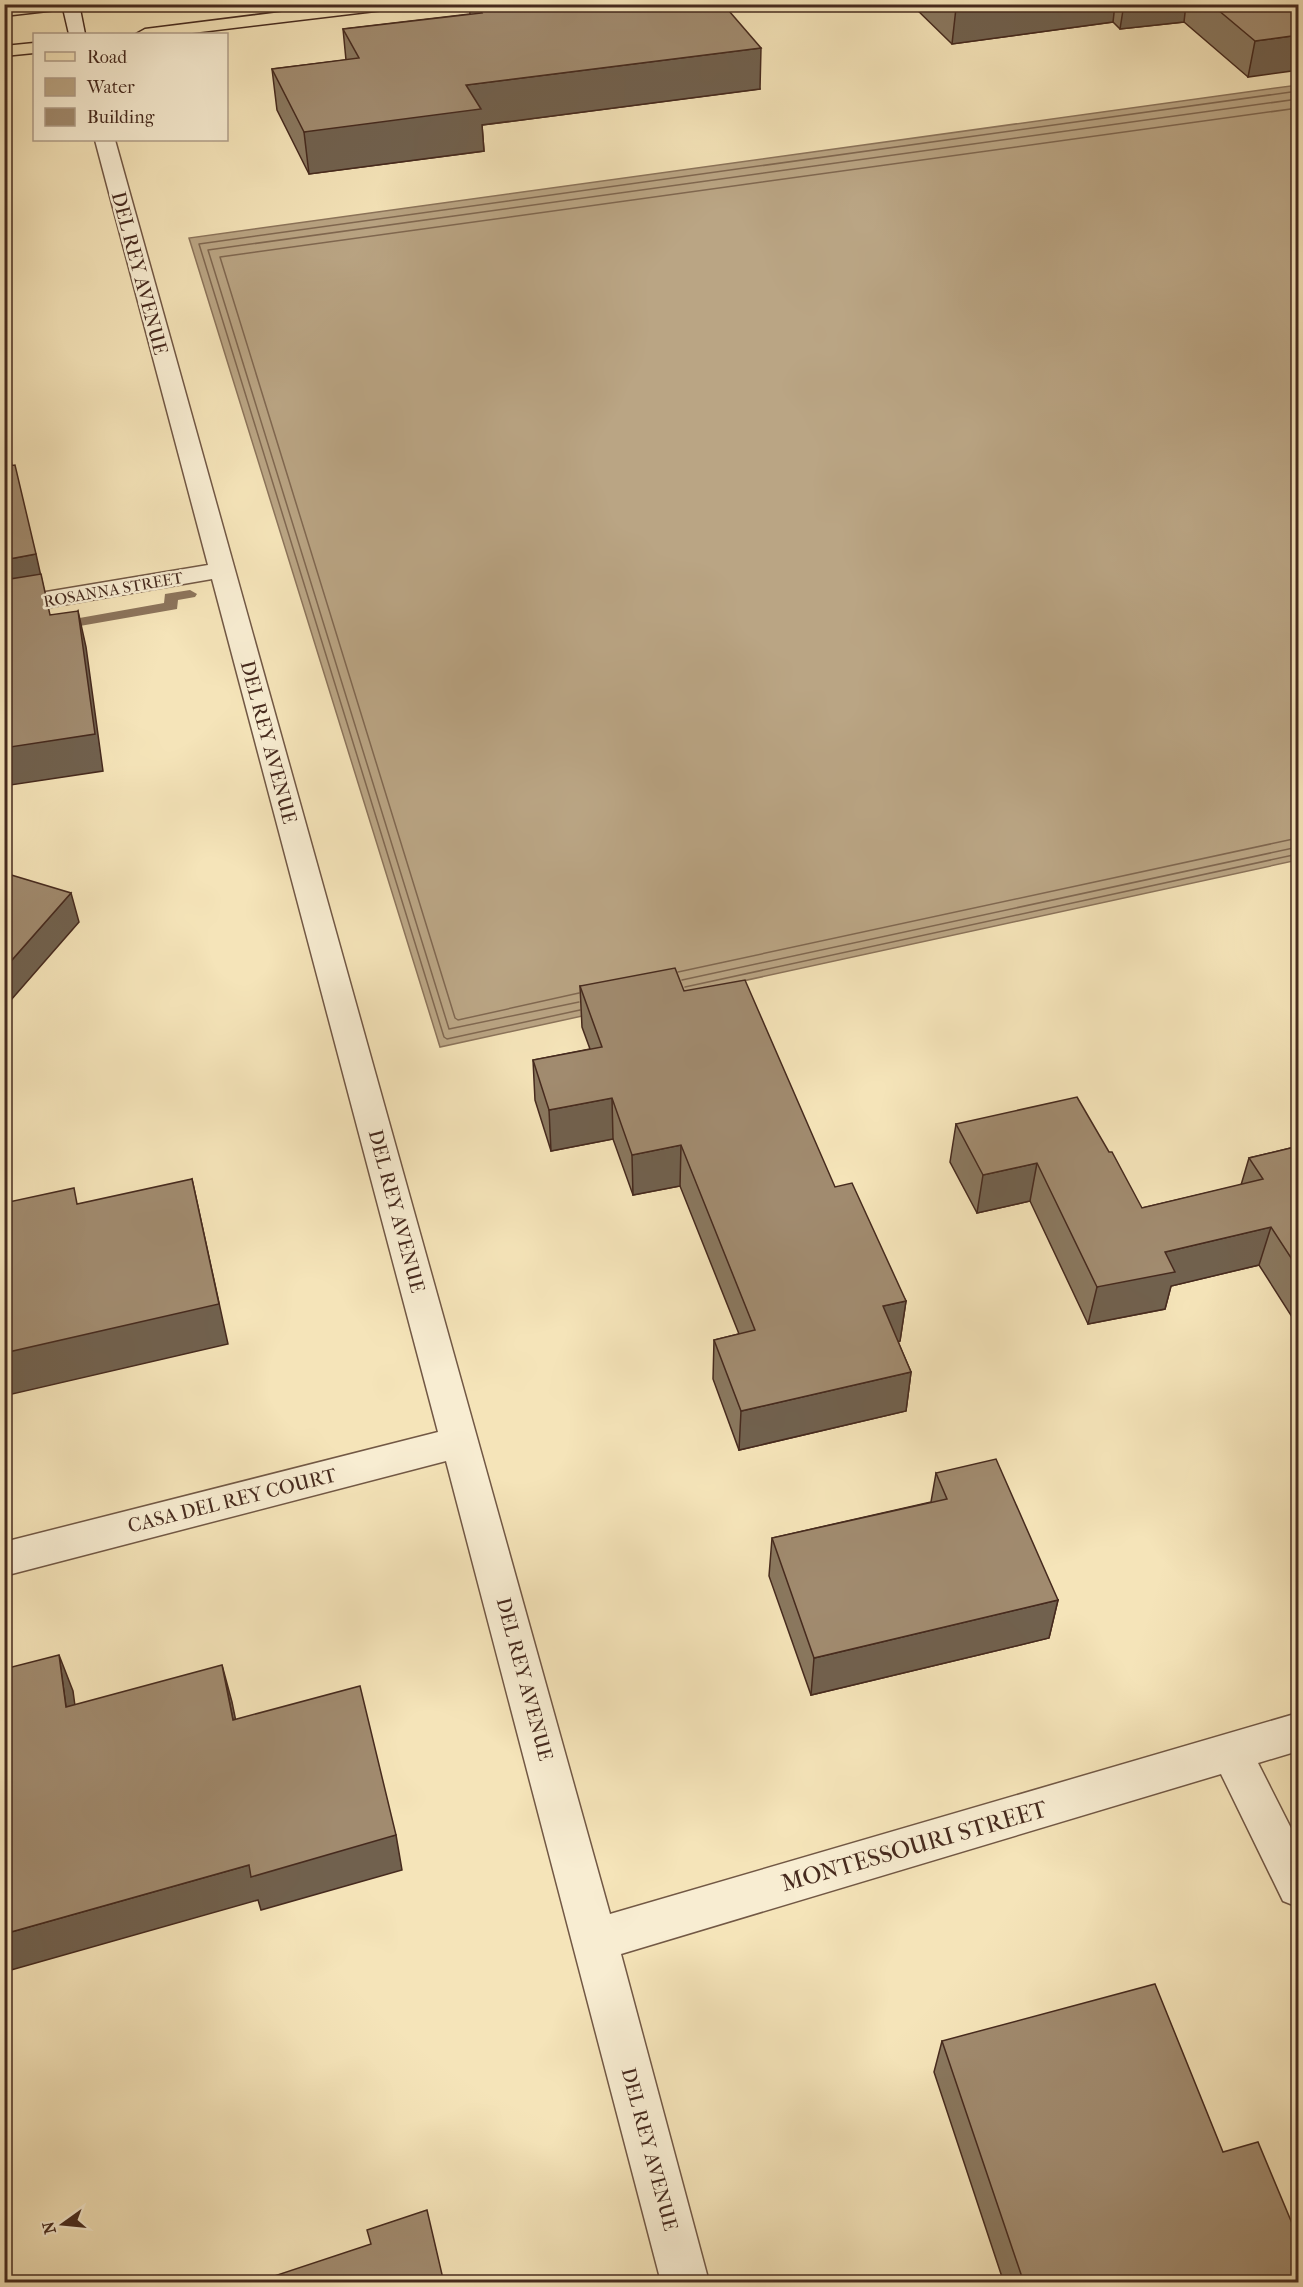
<svg xmlns="http://www.w3.org/2000/svg" width="1303" height="2287" font-family="'IM FELL French Canon',serif">
<style>
.water{fill:#baa584;stroke:#8c745b;stroke-width:1.5}
.lines{fill:none;stroke-linecap:round;stroke-linejoin:round}
.shore{stroke:#806851;stroke-width:1.5}
.stream{fill:#8c745b;fill-rule:evenodd}
.street-casing{stroke:#725845;stroke-width:3}
.secondary-casing{stroke:#462a1e;stroke-width:3}
.primary-casing{stroke:#462a1e;stroke-width:3}
.street{fill:#f8edd2;fill-rule:evenodd}
.secondary{fill:#f8edd2;fill-rule:evenodd}
.primary{fill:#f5e4b9;fill-rule:evenodd}
.wall{fill:#8a785f;stroke:#462a1e;stroke-width:1.5}
.shaded-wall{fill:#71614e;stroke:#462a1e;stroke-width:1.5}
.building{fill:#a18b6f;stroke:#462a1e;stroke-width:1.5}
.labels{text-anchor:middle;stroke-width:5;stroke-linejoin:round;paint-order:stroke}
.far-street-label{font-size:16px;fill:#462a1e;stroke:#f8edd2}
.street-label{font-size:20px;fill:#462a1e;stroke:#f8edd2}
.near-street-label{font-size:24px;fill:#462a1e;stroke:#f8edd2}
</style>
<rect width="100%" height="100%" fill="#f5e4b9"/>
<filter id="stains"><feTurbulence type="fractalNoise" baseFrequency=".00333" numOctaves="4"/><feColorMatrix values="0 0 0 0 .2 0 0 0 0 .09 0 0 0 0 .02 0 0 0 .5 -.17"/></filter>
<radialGradient id="worn" r=".72"><stop offset=".6" stop-color="#630" stop-opacity="0"/><stop offset="1" stop-color="#630" stop-opacity=".3"/></radialGradient>
<path class="water" d="M1298,85V860L440,1047L189,238Z"/>
<g class="lines">
<path class="shore" d="M678,972L1298,838
M682,980L1298,847
M685,987L1298,854
M579,993L458,1020L455,1018L220,257L1298,108
M579,1002L449,1029L208,250L1298,99
M580,1010L447,1039L444,1037L199,244L1298,91"/>
<path class="stream" d="M190,590L197,594L195,597L178,600L177,609L57,630L50,626L57,622L164,603L165,594Z"/>
<g class="street-casing">
<path id="street" d="M95,140H115L610,1914L1298,1713V1751L1258,1763L1298,1842V1907L1283,1901L1221,1774L621,1954L709,2282H661L446,1461L4,1576V1542L438,1432L212,579L4,615V599L208,565Z"/>
</g>
<g class="secondary-casing">
<path id="secondary" d="M62,4H79L85,34H69Z"/>
</g>
<g class="primary-casing">
<path id="primary" d="M16,4H73L65,9L4,16V6Z
M345,4H400L392,9L184,34H136L145,29Z
M34,43V53L4,56V46Z"/>
</g>
<use href="#street" class="street"/>
<use href="#secondary" class="secondary"/>
<use href="#primary" class="primary"/>
</g>
<path class="wall" d="M469,4H723L760,89L482,125L484,151L309,174L277,110L272,69L346,60L343,29L470,14Z
M911,4H1299L1248,77L1184,22L1120,29L1113,22L952,44Z
M580,986L684,991L835,1187L906,1301L900,1341L898,1342L911,1372L906,1411L739,1450L713,1379L714,1340L739,1334L680,1186L633,1195L613,1139L551,1151L535,1100L533,1060L590,1049L582,1027Z
M956,1124L1142,1208L1241,1185L1249,1158L1299,1146V1328L1259,1265L1171,1286L1165,1309L1088,1324L1030,1201L977,1213L950,1162Z
M936,1473L1058,1600L1049,1638L811,1695L769,1576L772,1538L931,1502Z
M942,2041L1223,2152L1299,2283H1004L934,2072Z"/>
<path class="shaded-wall" d="M984,4H1115L1113,22L952,44L956,8Z
M1124,4H1186L1184,22L1120,29Z
M1299,35V70L1248,77L1255,41Z
M761,48L760,89L482,125L484,151L309,174L304,132L466,85Z
M4,380L7,394H4Z
M4,412L17,501L8,466L4,436Z
M36,554L44,590L4,597V560Z
M78,611L86,647L103,771L4,786V748Z
M71,893L79,922L4,1008V969Z
M612,1098L613,1139L551,1151L549,1110Z
M681,1145L680,1186L633,1195L632,1155Z
M1037,1163L1030,1201L977,1213L983,1175Z
M192,1179L228,1344L8,1395L4,1387V1353Z
M1271,1227L1259,1265L1171,1286L1165,1309L1088,1324L1097,1287L1165,1252Z
M906,1301L900,1341L878,1346L883,1306Z
M911,1372L906,1411L739,1450L741,1411Z
M1058,1600L1049,1638L811,1695L814,1658Z
M59,1655L73,1691L80,1743L66,1707Z
M222,1665L232,1702L243,1756L233,1720Z
M396,1835L402,1870L261,1910L258,1900L4,1972V1934L249,1865Z"/>
<path class="building" d="M476,4H723L761,48L466,85L481,109L304,132L272,69L359,58L343,29L482,13Z
M952,4H984L956,8Z
M1211,4H1299V35L1255,41Z
M4,436L8,466L15,465L36,554L4,560Z
M41,574L50,615L78,611L95,734L4,748V580Z
M8,874L71,893L4,969V879Z
M675,968L684,991L745,980L835,1187L852,1183L906,1301L883,1306L911,1372L741,1411L714,1340L755,1330L681,1145L632,1155L612,1098L549,1110L533,1060L602,1047L580,986Z
M1077,1097L1109,1152H1112L1142,1208L1263,1179L1249,1158L1299,1146V1270L1271,1227L1165,1252L1175,1272L1097,1287L1037,1163L983,1175L956,1124Z
M192,1179L219,1304L4,1353V1203L74,1188L77,1204Z
M996,1459L1058,1600L814,1658L772,1538L947,1499L936,1473Z
M59,1655L66,1707L222,1665L233,1720L360,1686L396,1835L251,1877L249,1865L4,1934V1669Z
M1155,1984L1223,2152L1258,2142L1299,2240V2283H1024L942,2041Z
M427,2210L444,2283H253L371,2244L367,2230Z"/>
<g class="labels">
<g class="far-street-label">
<text transform="translate(113 589) rotate(-10)" y="6">ROSANNA STREET</text>
</g>
<g class="street-label">
<text transform="translate(140 273) rotate(75)" y="7">DEL REY AVENUE</text>
<text transform="translate(269 742) rotate(75)" y="7">DEL REY AVENUE</text>
<text transform="translate(397 1211) rotate(75)" y="7">DEL REY AVENUE</text>
<text transform="translate(232 1500) rotate(-14)" y="7">CASA DEL REY COURT</text>
<text transform="translate(525 1679) rotate(75)" y="7">DEL REY AVENUE</text>
<text transform="translate(650 2149) rotate(75)" y="7">DEL REY AVENUE</text>
</g>
<g class="near-street-label">
<text transform="translate(914 1846) rotate(-16)" y="8">MONTESSOURI STREET</text>
</g>
</g>
<rect width="1303" height="2287" fill="none" stroke="#f5e4b9" stroke-width="24"/>
<rect x="6" y="6" width="1291" height="2275" fill="none" stroke="#462a1e" stroke-width="3"/>
<rect x="12" y="12" width="1279" height="2263" fill="none" stroke="#462a1e" stroke-width="1.5"/>
<rect x="33" y="33" width="195" height="108" fill="#f8edd2" stroke="#b19f8a" stroke-width="1.5"/>
<rect x="45" y="52" width="30" height="9" fill="#f5e4b9" stroke="#b19f8a" stroke-width="1.5"/>
<text x="87" y="63" font-size="18" fill="#462a1e">Road</text>
<rect x="45" y="78" width="30" height="18" fill="#baa584" stroke="#b19f8a" stroke-width="1.5"/>
<text x="87" y="93" font-size="18" fill="#462a1e">Water</text>
<rect x="45" y="108" width="30" height="18" fill="#a18b6f" stroke="#b19f8a" stroke-width="1.5"/>
<text x="87" y="123" font-size="18" fill="#462a1e">Building</text>
<g transform="translate(63 2224) rotate(255)" stroke="#f8edd2" stroke-width="4.5" paint-order="stroke">
<path d="M0-4.5L10 22L0 15L-10 22Z" fill="#462a1e"/>
<text y="-9" font-size="16" font-weight="bold" text-anchor="middle" fill="#462a1e">N</text>
</g>
<rect width="100%" height="100%" filter="url(#stains)"/>
<rect width="100%" height="100%" fill="url(#worn)"/>
</svg>
